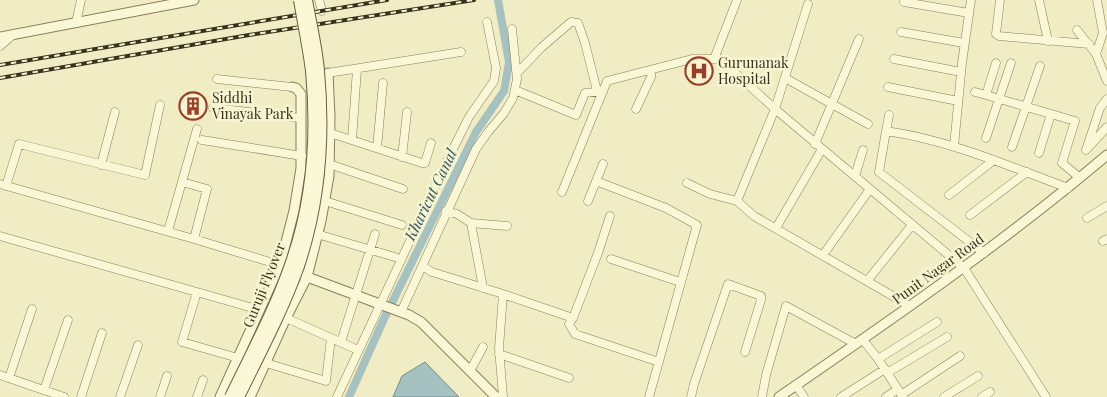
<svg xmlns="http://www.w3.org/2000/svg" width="1107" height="397" font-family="'Playfair Display',serif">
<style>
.water{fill:#a5c2c0;stroke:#6b9190}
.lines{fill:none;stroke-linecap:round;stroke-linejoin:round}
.canal{stroke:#a5c2c0;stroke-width:8}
.minor-casing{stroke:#8b7e59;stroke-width:9}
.tertiary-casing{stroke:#8b7e59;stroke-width:11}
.minor{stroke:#faf7d6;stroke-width:8}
.tertiary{stroke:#faf7d6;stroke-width:9}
.rail-casing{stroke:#3a311d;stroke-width:4}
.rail{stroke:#f7f4d2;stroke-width:2;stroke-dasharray:5.5;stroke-linecap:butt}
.secondary-bridge-casing{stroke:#6d5e3c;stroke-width:12;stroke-linecap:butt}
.secondary-bridge{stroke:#faf7d6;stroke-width:10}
.labels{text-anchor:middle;stroke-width:5;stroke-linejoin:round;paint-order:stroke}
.poi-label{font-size:14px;fill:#3a311d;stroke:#f7f4d2;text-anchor:start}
.street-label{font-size:14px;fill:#3a311d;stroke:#f7f4d2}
.water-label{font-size:15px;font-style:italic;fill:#2c545a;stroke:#f7f4d2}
</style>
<rect width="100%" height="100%" fill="#f0ecc3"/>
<path class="water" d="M425,362L459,397H393L402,376Z"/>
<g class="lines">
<path class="canal" d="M349,397L383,321L476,132L504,91L509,62L498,0"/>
<g class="minor-casing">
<path id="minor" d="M319,0L322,11
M1000,0L996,34L999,36L1089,44
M1039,0L1048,41
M904,2L969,13
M76,23L81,0
M1077,30L1096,54L1107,81
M901,32L964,43
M0,46L14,34
M1096,54L1103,33L1097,0
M714,59L737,0
M894,59L961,72
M996,63L986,95L1075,121L1062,163L1080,178
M328,73L461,52
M517,73L542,47L571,22L578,23L585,43L597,91
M785,78L868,124
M217,79L292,87
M888,87L958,101
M515,90L576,115L585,93L601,91
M975,92L986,95
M1107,99L1100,108L1086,150L1107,127
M213,108L301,118
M636,109L651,77L652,70
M886,131L889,115
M330,133L422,163H425L431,143
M986,138L1011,63
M202,140L302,156
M352,140L357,69
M815,144L859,39
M954,146L962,63L971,0
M1012,147L1040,66
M377,148L383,83
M1039,153L1051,114
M402,157L407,112
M329,164L403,189
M101,165L115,112
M855,176L863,150
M596,181L666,208L697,225L649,397
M182,182L207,189L194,239
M687,183L710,194L737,201
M0,184L194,239L280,265
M6,186L19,144L145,175L160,105
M562,192L607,81L692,59H720L775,109L808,4
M949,195L994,160
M325,201L402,225
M588,201L603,164
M446,211L457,214L471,223L483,288
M970,215L1027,172
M1087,218L1107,206
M471,223L507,226
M776,228L822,149
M168,231L197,129
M317,234L395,257
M0,236L260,310
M1103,241L1107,239
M984,253L879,172L886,131C949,140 1009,166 1068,188
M823,255L870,189
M611,259L680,282
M422,266L432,272L503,294L499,348L503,397
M867,281L912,225
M197,292L182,342L238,358
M503,294L573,318L598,253L610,216
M910,306L754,216L737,201L775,109L964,268L1046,397
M401,312L476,149L488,132L504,113L513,98L517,79L512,29
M286,318L358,350
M573,318L569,324L575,334L659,362
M863,340L878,359L903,397
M341,342L375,234
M499,354L569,378
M878,359L937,322
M266,363L326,381L331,338
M470,371L483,347
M887,373L947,337
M0,375L64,397
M9,378L32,309
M796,385L804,397
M44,390L68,320
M901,395L960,356
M81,397L102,333
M120,397L138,345
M160,397L167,376
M197,397L203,380
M337,397L452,151L469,117L494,81L496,68L487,22
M691,397L694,384L728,284L761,296V300L745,352
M762,397L766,375L786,306L856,344
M841,397L885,369
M886,397L898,389
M944,397L978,376
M982,397L990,392"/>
</g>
<g class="tertiary-casing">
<path id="tertiary" d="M0,37L194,0
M302,275L409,315L421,322L496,397
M220,397L280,265L294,211L301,168V94L296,88L292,87
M250,397L286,318L307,277L321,221L329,176L330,116L328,73
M779,397C891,320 1003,243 1107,155"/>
</g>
<use href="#minor" class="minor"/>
<use href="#tertiary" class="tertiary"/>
<g class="rail-casing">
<path id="rail" d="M0,65L387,0
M0,78L249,35L474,0"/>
</g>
<use href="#rail" class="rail"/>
<g class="secondary-bridge-casing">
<path id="secondary-bridge" d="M230,397C251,353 275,309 291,262C312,202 317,135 311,71C308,47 303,24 299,0
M239,397C260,354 283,311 299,266C320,204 325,136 319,71C317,47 311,23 307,0"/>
</g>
<use href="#secondary-bridge" class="secondary-bridge"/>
</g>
<defs>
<g id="hospital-ring" transform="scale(1.4375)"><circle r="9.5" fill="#f7f4d2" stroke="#9c3e26" stroke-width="1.5"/><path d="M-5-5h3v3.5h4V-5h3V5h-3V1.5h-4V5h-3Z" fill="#9c3e26"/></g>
<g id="building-ring" transform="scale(1.4375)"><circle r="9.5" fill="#f7f4d2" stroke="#9c3e26" stroke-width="1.5"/><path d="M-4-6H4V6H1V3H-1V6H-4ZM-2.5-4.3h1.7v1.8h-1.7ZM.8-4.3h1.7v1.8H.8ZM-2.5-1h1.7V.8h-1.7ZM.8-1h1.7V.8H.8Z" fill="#9c3e26"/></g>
</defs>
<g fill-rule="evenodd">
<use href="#hospital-ring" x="699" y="71"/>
<use href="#building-ring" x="193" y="106"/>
</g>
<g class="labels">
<g class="poi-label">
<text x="718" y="68">Gurunanak<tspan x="718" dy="16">Hospital</tspan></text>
<text x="212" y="103">Siddhi<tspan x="212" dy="16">Vinayak Park</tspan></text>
</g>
<g class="street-label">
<text transform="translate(938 269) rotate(-36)" y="5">Punit Nagar Road</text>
<text transform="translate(264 285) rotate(-68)" y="5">Guruji Flyover</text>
</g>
<g class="water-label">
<text transform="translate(431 195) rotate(-64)" y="5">Kharicut Canal</text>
</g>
</g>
</svg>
